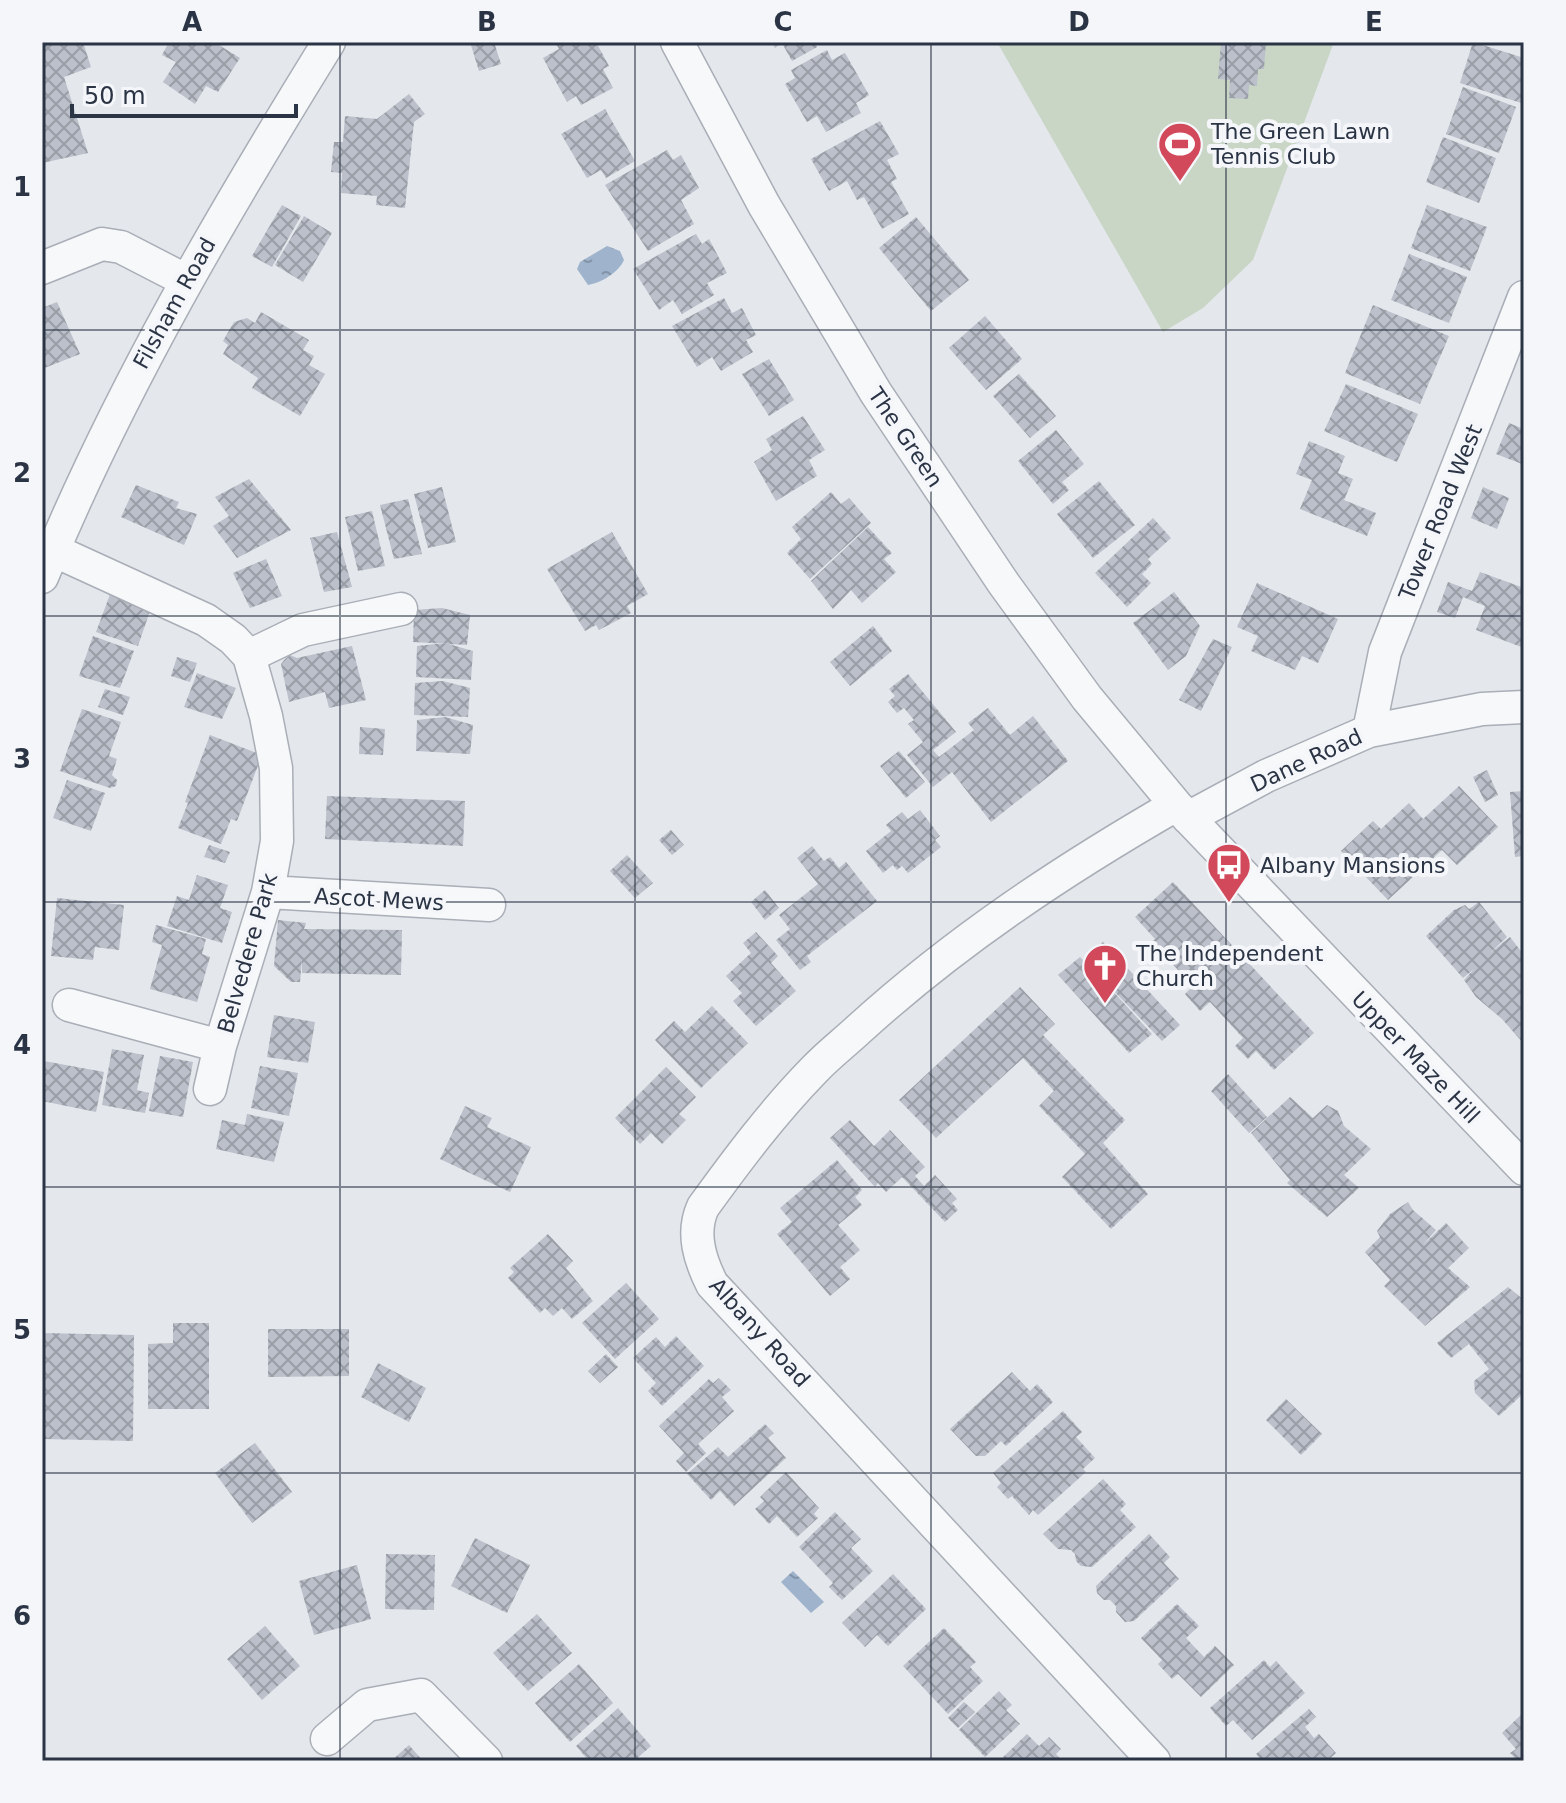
<svg xmlns="http://www.w3.org/2000/svg" width="1566" height="1803" font-family="'DejaVu Sans',sans-serif">
<style>
.park{fill:#c9d6c5}
.water{fill:url(#water-ripples)}
.building{fill:url(#building-cross-hatch)}
.lines{fill:none;stroke-linecap:round;stroke-linejoin:round}
.minor-casing{stroke:#a9aeb7;stroke-width:35}
.minor{stroke:#f7f8fa;stroke-width:32}
.grid{fill:none;stroke:#2b3445;stroke-width:2;stroke-opacity:0.55}
.labels{text-anchor:middle;stroke-width:8;stroke-linejoin:round;paint-order:stroke}
.poi-label{font-size:22px;fill:#2b3445;stroke:#f4f6f9;text-anchor:start}
.street-label{font-size:22px;fill:#2b3445;stroke:#f4f6f9}
.neatline{fill:none;stroke:#2b3445;stroke-width:3}
.grid-label{font-size:26px;text-anchor:middle;font-weight:bold;fill:#2b3445}
</style>
<defs>
<pattern id="water-ripples" width="26" height="14" patternUnits="userSpaceOnUse" patternTransform="scale(2)"><rect width="26" height="14" fill="#9fb4cc"/><path d="M2 4q2-2 4 0t4 0M15 11q2-2 4 0t4 0" fill="none" stroke="#8293a7"/></pattern>
<pattern id="building-cross-hatch" width="8" height="8" patternUnits="userSpaceOnUse" patternTransform="scale(2)"><rect width="8" height="8" fill="#bbc0ca"/><path d="M0 0l8 8M0 8l8-8" fill="none" stroke="#989da6"/></pattern>
</defs>
<rect width="100%" height="100%" fill="#e4e7ec"/>
<path class="park" d="M997,42H1334L1253,260L1203,308L1163,332Z"/>
<path class="water" d="M607,246L620,251L624,260C619,272 601,283 588,285L577,269L580,262Z
M793,1571L824,1602L811,1613L781,1582Z"/>
<path class="building" d="M42,42H83L91,67L64,77L88,153L42,163Z
M169,42H214L240,58L218,92L206,86L195,104L163,82L176,62L162,55Z
M470,42H494L501,64L479,71Z
M555,42H596L609,66L603,69L613,88L581,105L576,96L567,102L543,58L559,49Z
M772,42H814L817,47L792,61L782,43L775,48Z
M1221,42H1266L1264,69H1258L1257,86L1249,85L1248,99L1229,98L1230,80L1218,79Z
M1473,42L1524,58V104L1460,83Z
M827,50L832,60L845,53L869,95L856,103L861,113L826,132L817,116L807,122L785,84L795,78L791,70Z
M1463,87L1516,107L1499,153L1446,134Z
M409,94L425,114L414,122L405,208L376,205L377,196L341,193L342,173L331,172L334,142H343L345,116L377,119Z
M605,109L635,161L606,178L601,170L587,178L561,134Z
M880,121L899,154L887,160L897,179L891,182L909,214L882,229L864,197L857,200L847,181L829,191L811,159Z
M1443,137L1496,158L1479,203L1426,182Z
M667,150L673,160L681,155L699,188L681,200L694,224L648,251L605,185Z
M282,205L301,216L272,267L252,256Z
M1427,205L1487,227L1470,271L1411,248Z
M304,216L332,233L303,282L275,265Z
M916,217L969,280L931,311L879,248Z
M696,234L702,244L709,239L727,273L707,283L714,295L682,314L673,300L659,310L633,269Z
M1409,254L1467,277L1449,323L1391,300Z
M724,298L732,313L742,308L756,335L746,340L753,352L721,371L712,357L697,367L672,326Z
M57,302L80,354L42,369V308Z
M1373,305L1449,336L1420,404L1345,373Z
M261,312L309,340L303,350L314,356L309,365L325,374L300,416L252,388L258,378L223,354L228,345L223,341L234,322L247,318L255,323Z
M985,316L1022,359L986,390L949,348Z
M769,359L794,400L769,416L742,374Z
M1019,374L1056,416L1030,438L993,396Z
M1346,384L1418,414L1397,462L1324,431Z
M803,416L825,450L809,460L817,476L776,501L754,462L772,450L766,439Z
M1509,423L1524,429L1522,464L1496,454Z
M1056,430L1084,464L1062,482L1069,490L1053,504L1018,461Z
M1309,441L1345,456L1338,473L1353,479L1344,500L1376,513L1367,536L1300,509L1312,480L1296,474Z
M249,479L291,530L237,558L213,526L229,516L215,497Z
M1099,481L1135,525L1093,558L1057,514Z
M136,485L179,502L176,508L197,514L184,545L121,517Z
M442,487L456,542L428,548L414,494Z
M1483,487L1509,498L1497,529L1471,518Z
M831,492L841,504L849,498L871,523L810,579L787,553L801,539L792,527Z
M408,499L422,554L394,559L380,505Z
M372,511L385,566L358,571L345,517Z
M1153,518L1171,538L1148,559L1152,564L1142,574L1151,583L1127,607L1095,573Z
M868,527L892,553L884,559L896,572L862,603L851,590L833,609L811,581Z
M337,532L352,587L324,592L310,538Z
M612,532L648,594L627,606L631,613L599,630L596,625L585,631L547,569Z
M266,559L282,596L250,608L233,573Z
M1480,572L1524,588V648L1476,630L1485,606L1463,597L1455,618L1437,612L1448,582L1472,591Z
M1257,583L1338,619L1318,663L1302,656L1295,670L1251,651L1258,636L1237,627Z
M112,589L153,602L138,646L96,632Z
M1174,592L1200,626L1186,656L1168,670L1133,623Z
M442,608L470,615L467,645L413,642L414,610Z
M873,626L892,651L850,686L830,662Z
M93,636L134,651L120,688L79,676Z
M1213,639L1232,647L1201,711L1179,700Z
M445,643L473,651L471,680L416,677L417,646Z
M352,646L366,700L329,708L325,692L289,702L281,664L285,659L290,655L297,658Z
M177,657L197,663L190,682L171,676Z
M197,673L236,688L222,719L184,707Z
M908,674L956,732L933,750L939,757L974,730L968,723L988,708L1010,735L1033,716L1068,761L991,822L952,772L933,787L907,755L923,742L908,724L914,720L904,708L897,713L888,702L895,696L889,689Z
M443,681L470,688L468,717L414,715L415,683Z
M105,689L130,697L123,715L98,707Z
M82,709L121,722L109,756L117,759L112,775L117,780L116,786L110,788L60,771Z
M445,717L473,725L470,754L416,751L417,720Z
M360,727L385,729L383,755L359,754Z
M210,735L262,755L237,821L231,819L221,844L178,828L188,803L185,802Z
M899,751L925,782L906,798L880,766Z
M1487,770L1498,795L1485,802L1473,777Z
M67,780L105,793L91,831L53,818Z
M1459,786L1498,827L1457,865L1442,850L1388,900L1341,851L1373,821L1381,829L1409,803L1423,819Z
M1524,791V856L1515,857L1510,792Z
M327,796L465,801L463,846L325,839Z
M920,810L940,836L935,840L941,847L908,873L902,866L897,870L893,865L883,873L866,851L891,831L886,825L902,812L908,819Z
M671,830L684,845L672,855L659,840Z
M209,845L230,852L225,863L204,857Z
M812,846L824,861L830,857L839,868L846,862L877,901L807,956L811,962L800,970L776,940L790,929L779,915L818,884L797,858Z
M627,855L653,883L635,898L610,871Z
M197,875L228,885L220,908L232,912L222,943L167,926L177,896L189,900Z
M1173,882L1314,1033L1274,1070L1256,1051L1248,1059L1235,1046L1243,1038L1210,1002L1200,1011L1185,994L1193,986L1164,955L1154,965L1141,951L1155,939L1135,917Z
M765,890L779,908L765,920L751,902Z
M57,898L124,905L119,950L95,947L93,960L51,956Z
M1479,902L1507,937L1490,953L1510,937L1524,955V1044L1502,1019L1476,997L1464,980L1474,969L1463,978L1426,936L1454,910L1465,905L1469,909Z
M278,920L306,923L304,929L402,930L401,975L302,973V959L300,982H291L274,966Z
M156,925L206,939L202,954L210,957L197,1002L150,989L162,945L152,942Z
M756,932L778,956L771,963L796,991L756,1026L733,1001L742,993L726,976L751,953L743,943Z
M1103,942L1180,1025L1162,1041L1090,966L1152,1034L1129,1053L1058,975L1080,957L1083,960Z
M1020,987L1055,1024L1043,1035L1125,1120L1103,1143L1148,1194L1111,1229L1062,1177L1085,1154L1039,1106L1054,1091L1023,1058L936,1138L899,1100Z
M712,1006L748,1043L701,1088L655,1040L674,1021L685,1032Z
M274,1015L315,1022L308,1063L267,1057Z
M112,1049L144,1055L137,1090L149,1093L145,1113L102,1105Z
M160,1056L193,1062L183,1117L149,1111Z
M44,1061L104,1072L96,1112L42,1101Z
M260,1066L298,1073L289,1116L251,1108Z
M666,1067L696,1097L679,1114L686,1120L662,1144L651,1133L640,1144L615,1118Z
M1228,1074L1267,1117L1249,1133L1211,1091Z
M1290,1097L1313,1118L1327,1105L1338,1111L1344,1126L1371,1149L1344,1175L1359,1188L1327,1217L1287,1183L1290,1180L1251,1133Z
M465,1106L492,1118L487,1127L531,1147L510,1192L440,1159Z
M247,1114L284,1122L274,1162L216,1149L222,1120L245,1125Z
M850,1120L874,1146L890,1130L925,1167L915,1176L924,1186L935,1175L957,1199L952,1203L958,1210L945,1222L902,1177L886,1192L878,1183L875,1187L830,1138Z
M837,1160L862,1190L855,1197L862,1205L838,1225L860,1250L840,1267L850,1279L830,1296L777,1234L792,1222L780,1208Z
M1408,1202L1413,1210L1436,1230L1423,1245L1446,1223L1469,1248L1448,1268L1470,1287L1425,1326L1384,1286L1390,1280L1365,1252L1380,1237L1377,1231L1390,1214Z
M548,1234L573,1261L566,1268L593,1301L572,1319L562,1308L553,1316L545,1308L540,1313L508,1278L514,1272L510,1268Z
M626,1283L659,1319L615,1359L582,1323Z
M1508,1287L1524,1300V1393L1499,1416L1475,1393L1474,1381L1489,1369L1469,1344L1451,1358L1437,1343Z
M173,1323H209V1409H148V1344L173,1343Z
M268,1329H349V1376L268,1377Z
M42,1333L134,1335L133,1441L42,1439Z
M676,1336L704,1366L662,1406L648,1391L656,1383L633,1358L656,1337L665,1347Z
M606,1354L618,1367L600,1383L588,1371Z
M378,1363L426,1388L409,1422L361,1397Z
M1012,1372L1030,1391L1037,1384L1053,1402L1006,1446L1001,1441L985,1456H976L950,1429Z
M719,1378L731,1390L722,1397L734,1411L698,1444L706,1453L686,1472L676,1461L684,1453L659,1426L709,1379L713,1383Z
M1286,1399L1322,1434L1301,1455L1266,1420Z
M1063,1411L1082,1432L1076,1437L1095,1458L1083,1469L1086,1472L1038,1515L1033,1510L1029,1515L1012,1496L1008,1499L997,1487L1001,1483L993,1473Z
M765,1424L774,1433L768,1438L786,1458L734,1506L720,1491L711,1500L687,1474L718,1447L728,1457Z
M255,1443L292,1492L252,1523L215,1473Z
M786,1472L819,1508L814,1514L818,1518L797,1537L777,1516L769,1524L755,1509L764,1501L760,1497Z
M1103,1479L1126,1504L1120,1510L1136,1527L1092,1567L1081,1566L1076,1561L1075,1554L1071,1550L1058,1549L1043,1534Z
M835,1512L861,1539L851,1548L873,1571L842,1600L829,1587L833,1583L799,1547Z
M1149,1534L1170,1557L1164,1563L1179,1579L1134,1621L1125,1622L1116,1612V1606L1110,1600H1104L1097,1593L1096,1586Z
M475,1538L530,1565L507,1613L451,1586Z
M386,1554L435,1555L434,1610L385,1609Z
M357,1565L371,1619L314,1635L299,1581Z
M893,1574L926,1609L888,1646L877,1635L865,1647L842,1623Z
M1177,1604L1199,1626L1186,1638L1204,1657L1215,1646L1234,1665L1201,1697L1178,1674L1172,1679L1158,1664L1162,1660L1141,1638Z
M537,1614L572,1653L528,1691L493,1653Z
M265,1626L300,1666L262,1700L227,1659Z
M944,1628L976,1662L970,1667L983,1681L948,1714L903,1666Z
M1264,1660L1270,1667L1276,1661L1305,1693L1252,1740L1233,1720L1226,1726L1210,1708Z
M579,1664L613,1703L570,1742L535,1703Z
M999,1691L1012,1705L1006,1710L1020,1724L985,1757L959,1730Z
M964,1702L975,1712L958,1728L948,1718Z
M618,1708L651,1746L634,1761H589L576,1746Z
M1309,1709L1316,1717L1305,1727L1314,1738L1319,1734L1336,1753L1327,1761H1262L1256,1754Z
M1524,1712V1761H1518L1510,1753L1516,1749L1502,1733Z
M1027,1734L1039,1746L1049,1737L1061,1749L1056,1754L1062,1761H999Z
M409,1745L423,1761H391Z"/>
<g class="lines">
<g class="minor-casing">
<path id="minor" d="M677,42L764,205L876,393L1004,584L1087,698L1176,805L1524,1169
M42,268L102,244L121,247L185,280
M53,550L206,620L233,639L249,656L266,716L276,768L277,841L268,892L220,1046L210,1089
M42,577C120,388 222,215 329,42
M249,656L303,630L401,609
M1369,731L1385,652L1524,297
M1188,818L1266,776L1369,731L1482,709L1524,707
M268,892L489,905
M69,1005L220,1046
M327,1739L367,1705L421,1695L486,1761
M1154,1761L712,1284C700,1260 691,1233 703,1207C737,1160 773,1112 814,1070C828,1055 844,1043 859,1029C956,941 1063,870 1176,805"/>
</g>
<use href="#minor" class="minor"/>
</g>
<path class="grid" d="M340,42V1761M635,42V1761M931,42V1761M1226,42V1761M42,330H1524M42,616H1524M42,902H1524M42,1187H1524M42,1473H1524"/>
<defs>
<g id="stadium-pin" transform="scale(2.3)"><path d="M0 17L-7.5 6A9.5 9.5 0 1 1 7.5 6Z" fill="#d1495b" stroke="#f4f6f9"/><path d="M0-5a6.5 5 0 1 0 0 10a6.5 5 0 1 0 0-10ZM-3.5-1.8h7v3.6h-7Z" fill="#fff"/></g>
<g id="bus-pin" transform="scale(2.3)"><path d="M0 17L-7.5 6A9.5 9.5 0 1 1 7.5 6Z" fill="#d1495b" stroke="#f4f6f9"/><path d="M-5-6H5V4H4V6H2V4H-2V6H-4V4H-5ZM-3.5-4V0h7V-4ZM-3.5 1.2v1.5H-2V1.2ZM2 1.2v1.5H3.5V1.2Z" fill="#fff"/></g>
<g id="church-pin" transform="scale(2.3)"><path d="M0 17L-7.5 6A9.5 9.5 0 1 1 7.5 6Z" fill="#d1495b" stroke="#f4f6f9"/><path d="M-1.2-6h2.4v3.5h3.3v2.4h-3.3V6h-2.4V-.1h-3.3v-2.4h3.3Z" fill="#fff"/></g>
</defs>
<g fill-rule="evenodd">
<use href="#stadium-pin" x="1180" y="144"/>
<use href="#bus-pin" x="1229" y="865"/>
<use href="#church-pin" x="1105" y="966"/>
</g>
<g class="labels">
<g class="poi-label">
<text x="1211" y="139">The Green Lawn<tspan x="1211" dy="25">Tennis Club</tspan></text>
<text x="1260" y="873">Albany Mansions</text>
<text x="1136" y="961">The Independent<tspan x="1136" dy="25">Church</tspan></text>
</g>
<g class="street-label">
<text transform="translate(174 303) rotate(-61)" y="8">Filsham Road</text>
<text transform="translate(906 437) rotate(56)" y="8">The Green</text>
<text transform="translate(1440 512) rotate(-68)" y="8">Tower Road West</text>
<text transform="translate(1306 760) rotate(-25)" y="8">Dane Road</text>
<text transform="translate(379 899) rotate(3)" y="8">Ascot Mews</text>
<text transform="translate(247 953) rotate(-74)" y="8">Belvedere Park</text>
<text transform="translate(1416 1057) rotate(46)" y="8">Upper Maze Hill</text>
<text transform="translate(760 1332) rotate(48)" y="8">Albany Road</text>
</g>
</g>
<rect width="1566" height="1803" fill="none" stroke="#f4f6f9" stroke-width="88"/>
<path d="M72 104v12h224v-12" fill="none" stroke="#2b3445" stroke-width="4"/>
<text x="84" y="104" font-size="24" fill="#2b3445" stroke="#f4f6f9" stroke-width="6" paint-order="stroke">50 m</text>
<rect x="44" y="44" width="1478" height="1715" class="neatline"/>
<g class="grid-label">
<text x="192" y="31">A</text>
<text x="487" y="31">B</text>
<text x="783" y="31">C</text>
<text x="1079" y="31">D</text>
<text x="1374" y="31">E</text>
<text x="22" y="196">1</text>
<text x="22" y="482">2</text>
<text x="22" y="768">3</text>
<text x="22" y="1054">4</text>
<text x="22" y="1339">5</text>
<text x="22" y="1625">6</text>
</g>
</svg>
